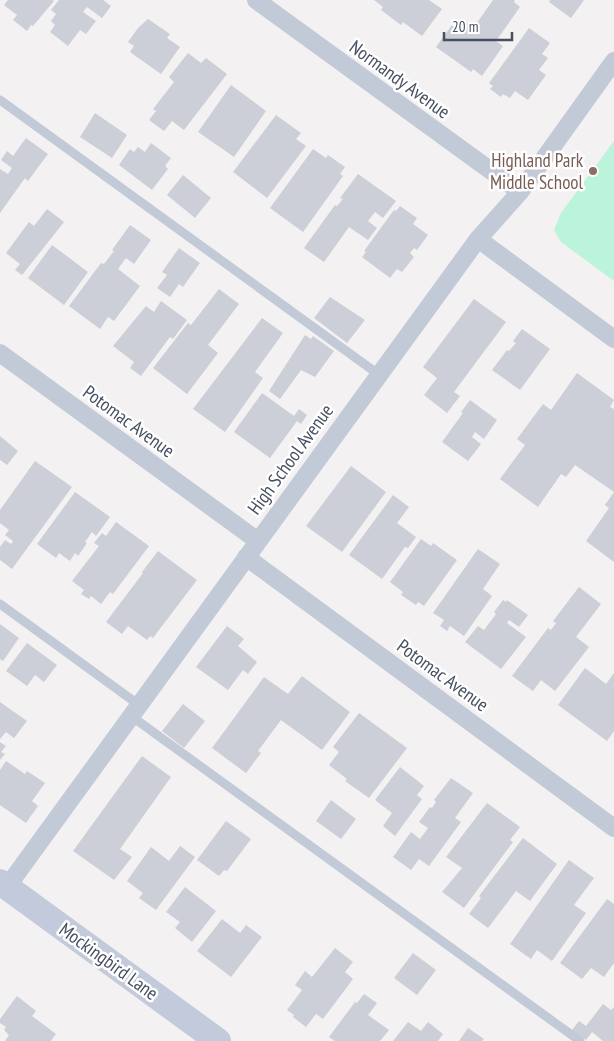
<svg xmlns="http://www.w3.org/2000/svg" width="614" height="1041" font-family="'PT Sans Narrow',sans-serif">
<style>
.green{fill:#bcf4db}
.building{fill:#cccfd7}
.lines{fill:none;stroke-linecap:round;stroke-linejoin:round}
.lane{stroke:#c3cad7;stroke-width:9}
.street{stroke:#c3cad7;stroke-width:18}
.secondary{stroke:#c2cadb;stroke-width:26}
.education-dot{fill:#8d6e63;stroke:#fff;stroke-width:2}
.labels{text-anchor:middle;stroke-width:5;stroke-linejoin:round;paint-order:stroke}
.street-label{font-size:19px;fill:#475061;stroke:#fff}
.education-label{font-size:19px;fill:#785e54;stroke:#fff;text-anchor:end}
</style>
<rect width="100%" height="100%" fill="#f3f1f1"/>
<path class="green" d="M614,141V281L561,242L554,230L561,213Z"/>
<path class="building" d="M8,0H52L54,1L33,26L31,25L27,31L13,20L17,15L4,5Z
M59,0H103L111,6L102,18L87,7L83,12L96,21L86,34L80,30L68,46L50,32L55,25L51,21L56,14L51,10Z
M374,0H429L442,9L422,36L403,22L401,25L381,10L383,7Z
M493,0H515L514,2L520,7L496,41L503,46L482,76L473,69L471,72L436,47L452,25L461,31L467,22L474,27Z
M550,0H584L571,18L549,2Z
M148,19L170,34L167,38L180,47L161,74L130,52L134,46L128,42L138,28Z
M529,28L550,43L542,54L548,58L539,70L546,75L528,100L515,91L510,98L503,94L501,97L490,89L493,86L489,83Z
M188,53L201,63L206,58L227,74L184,130L172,121L164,131L149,120L156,111L153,109L174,82L169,77Z
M231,85L266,111L234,157L198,132Z
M95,113L127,135L112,158L80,137Z
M276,115L301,133L296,139L306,146L267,198L233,172Z
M26,138L48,154L28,181L25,178L0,213V169L8,174L12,168L1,160L7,151L13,156Z
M151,143L171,158L165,166L168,169L152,190L119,165L130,149L134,152L138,147L145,152Z
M313,149L326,158L328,155L345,167L340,174L343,176L303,232L270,208Z
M358,174L396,201L383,218L375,212L368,221L377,228L368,240L349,227L324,262L304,248L335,205L337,206L343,199L340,198Z
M183,175L211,198L195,218L167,195Z
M400,206L417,218L413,224L428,235L417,250L414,248L410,253L414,257L402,272L397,269L390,278L362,257L366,252L364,251L394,210L396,211Z
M47,209L64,222L22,275L15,270L20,264L6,253L29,222L34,226Z
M130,225L151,240L134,264L126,258L118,269L140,286L114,321L108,317L100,329L69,306L101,263L104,264L114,251L112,250Z
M52,245L88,272L64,305L28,278Z
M179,248L200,263L183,287L179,284L170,297L157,288L167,275L162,272Z
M219,289L239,304L208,345L218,353L187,394L153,368L188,323L191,325Z
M330,297L365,320L347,343L314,318Z
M474,299L506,322L454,392L460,396L447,413L424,395L437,378L423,367Z
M161,301L187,320L173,339L170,337L141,376L130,368L134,362L113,346L146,306L154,312Z
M262,318L283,333L255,372L263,378L225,432L193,409Z
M522,329L550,349L520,390L492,370L507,350L509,351L516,343L513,341Z
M305,335L311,339L313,336L334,351L315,377L301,370L280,399L269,391Z
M577,373L614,400L610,407L614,409V562L586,541L609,508L605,505L614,492L575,465L566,477L561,474L538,507L500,479L525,445L517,439L543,404L551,410Z
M262,393L294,416L299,409L307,415L301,424L297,421L270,458L234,432Z
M470,400L497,420L484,439L475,432L472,437L481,444L468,461L442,442L463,413L461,412Z
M0,436L18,451L7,465L0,460Z
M35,461L72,487L12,569L0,560V547L5,540L11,544L13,541L5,535L9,530L0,523V510Z
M351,466L386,492L342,552L306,526Z
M75,492L110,517L96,536L92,532L85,542L87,543L78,556L75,553L70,561L59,553L56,558L37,544Z
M393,495L409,507L397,523L416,537L408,548L405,547L382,579L349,555Z
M116,522L149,546L113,594L110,592L101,604L91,596L89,599L81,594L84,590L72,581L99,546L94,543L102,533L106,536Z
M421,539L431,546L433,543L457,560L424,606L418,602L416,605L401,595L403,592L390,582Z
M478,549L500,564L483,589L492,596L464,636L450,626L447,631L440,626L444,620L433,613Z
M158,551L197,580L153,638L150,636L147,640L128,626L122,634L106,622L143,573L142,572Z
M579,587L601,604L576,637L589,647L555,691L541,680L533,691L512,676L548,628L551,630L556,623L553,621Z
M503,600L506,602L507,600L528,615L519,627L509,620L507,623L526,637L501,669L465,642L478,626L484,630L496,614L494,612Z
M0,624L19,638L3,661L0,659Z
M227,626L244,639L238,646L257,662L248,674L243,670L228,690L196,667Z
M27,643L57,665L44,682L35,675L27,686L6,671Z
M585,668L606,684L614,673V731L607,741L558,705Z
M302,676L350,712L322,750L281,720L258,751L261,753L246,773L212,748L264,677L288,694Z
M0,702L27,721L14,738L6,732L0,739Z
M183,704L205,721L184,748L162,731Z
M359,713L407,748L369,798L345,781L347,779L329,765L339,752L333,747Z
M0,742L6,746L1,752L5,754L0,760Z
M142,756L171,777L120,849L132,857L114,880L73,851Z
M6,761L25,774L27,771L45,783L32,801L38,806L26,823L0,805V770Z
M400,767L424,786L417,795L422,799L395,836L383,826L392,813L375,800Z
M451,778L473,793L455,818L461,822L429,866L419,859L411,870L393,857L411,832L420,839L428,828L419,822L430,807L432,808L436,802L434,800Z
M331,800L356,819L341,839L316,821Z
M487,803L520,827L510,840L513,842L464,908L442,892L462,868L446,857Z
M226,821L251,839L227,871L224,870L219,876L197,860Z
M523,838L557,864L530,901L516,891L488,928L469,914L481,898L479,896Z
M180,846L195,857L156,910L139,898L143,893L127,881L151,847L169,861Z
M569,860L594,878L574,905L586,913L552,961L537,950L531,959L510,944Z
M185,887L216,911L192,942L175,928L180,922L166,912Z
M607,899L614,904V963L604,977L591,968L582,979L560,963Z
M222,919L240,933L246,925L262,937L231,977L197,951Z
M335,948L353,962L345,972L353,979L323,1019L316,1014L306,1027L293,1017L294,1015L287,1010L302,990L295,985L305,971L312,977Z
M413,953L436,970L417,995L394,978Z
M364,994L377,1003L368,1015L389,1030L380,1041H335L329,1037L355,1002L357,1003Z
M17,996L36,1011L32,1016L56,1034L51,1041H5L9,1035L4,1030L6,1027L0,1023V1019Z
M603,1004L611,1010L614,1007V1041H603L592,1032L586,1040L572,1030L579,1021L586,1026Z
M408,1022L421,1031L428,1022L443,1034L438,1041H393Z
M468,1028L484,1039L482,1041H459Z"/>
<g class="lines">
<path class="lane" d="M0,100L378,374
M0,604L139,705
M131,716L580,1041"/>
<path class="street" d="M256,0L520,192
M478,239L614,339
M0,353L258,541
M246,557L614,828
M7,887L478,239L520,192L614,61"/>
<path class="secondary" d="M0,882L218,1041"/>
</g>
<circle class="education-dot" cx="593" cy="171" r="5"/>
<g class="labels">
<g class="street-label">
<text transform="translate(400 79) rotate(36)" y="7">Normandy Avenue</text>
<text transform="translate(129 421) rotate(36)" y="7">Potomac Avenue</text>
<text transform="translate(290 459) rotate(-54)" y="7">High School Avenue</text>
<text transform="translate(443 675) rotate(36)" y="7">Potomac Avenue</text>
<text transform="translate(109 961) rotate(36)" y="7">Mockingbird Lane</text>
</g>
<g class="education-label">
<text x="583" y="167">Highland Park<tspan x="583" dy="22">Middle School</tspan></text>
</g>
</g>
<path d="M444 32v8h68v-8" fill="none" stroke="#475061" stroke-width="2.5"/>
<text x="452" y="32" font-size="15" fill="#475061" stroke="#ffffff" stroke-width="4" paint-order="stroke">20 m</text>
</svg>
